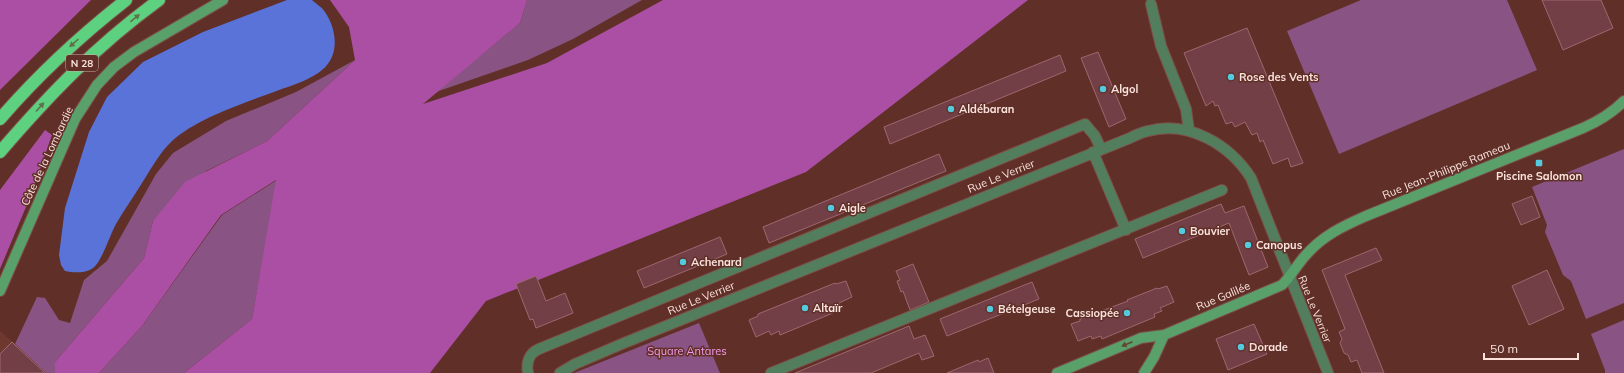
<svg xmlns="http://www.w3.org/2000/svg" width="1624" height="373" font-family="Mulish,sans-serif">
<style>
.built{fill:#6f382f}
.green{fill:#895484}
.forest{fill:#aa4fa3}
.water{fill:#5a73d9}
.building{fill:#723f47;stroke:#9d676e}
.lines{fill:none;stroke-linecap:round;stroke-linejoin:round}
.street-casing{stroke:#7c5049;stroke-width:12}
.secondary-casing{stroke:#7c5049;stroke-width:12}
.highway-casing{stroke:#7c5049;stroke-width:14}
.street{stroke:#537e5d;stroke-width:10}
.secondary{stroke:#59a06b;stroke-width:10}
.highway{stroke:#5dd17f;stroke-width:12}
.oneway{fill:#5f704b}
.oneway2{fill:#5f4635}
.poi-dot{fill:#54cade;stroke:#603028;stroke-width:1.5}
.labels{text-anchor:middle;stroke-width:3;stroke-linejoin:round;paint-order:stroke}
.shield{fill:#603028;stroke:#ccada7;stroke-width:1}
.shield-label{font-size:10px;font-weight:bold;fill:#fbe2dd}
.poi-label{font-size:11px;font-weight:bold;fill:#fbe2dd;stroke:#603028;text-anchor:start}
.street-label{font-size:11px;fill:#fbe2dd;stroke:#603028}
.park-label{font-size:11px;fill:#f69aed;stroke:#603028}
</style>
<rect width="100%" height="100%" fill="#603028"/>
<path class="built" d="M0,331L15,344L46,373H0Z"/>
<path class="green" d="M527,0H642L573,39L528,60L436,92L520,23Z
M1361,0H1507L1537,70L1339,154L1287,31Z
M355,60L267,141L206,171L153,221L144,258L55,362V373H46L15,344L37,297L45,298L59,320L70,323L84,280L107,261L156,174L173,153L226,121L296,92Z
M1624,149V303L1586,319L1571,281L1563,275L1545,232L1547,225L1532,187Z
M277,180L252,319L184,373H99L142,326L222,215Z
M1624,320V373H1605V370L1591,334Z
M699,323L720,373H574Z"/>
<path class="forest" d="M0,0H91L0,90Z
M330,0H527L520,23L423,104L547,63L663,0H1028L806,172L486,301L430,373H184L252,319L276,180L221,215L142,326L99,373H55V362L144,258L153,221L185,182L267,141L355,60L349,27Z
M45,130L52,135L31,195L0,269V190Z"/>
<path class="water" d="M287,0H312C316,4 322,7 325,12C337,30 340,55 322,70C312,79 291,86 279,90C247,102 197,118 172,141C160,152 151,169 142,183C134,196 124,210 116,224C110,235 104,255 96,265C89,274 75,273 65,271L61,265L59,255L65,208L89,132L107,97L143,62L203,32Z"/>
<path class="building" d="M1542,0H1601L1613,28L1563,50Z
M1247,28L1303,163L1291,167L1288,158L1273,164L1263,140L1260,142L1257,133L1252,135L1245,122L1235,127L1232,122L1226,124L1218,105L1215,106L1213,101L1206,106L1184,53Z
M1098,52L1126,119L1109,127L1081,58Z
M1060,55L1066,71L890,144L884,127Z
M939,154L946,171L769,243L763,227Z
M1532,196L1540,217L1521,225L1512,204Z
M1221,204L1225,213L1244,206L1268,267L1249,275L1229,223L1143,258L1135,239Z
M720,237L727,254L644,288L637,271Z
M1376,248L1382,260L1345,275L1384,373H1362L1357,360L1351,362L1348,355L1344,353L1340,343L1342,339L1339,332L1345,329L1322,270Z
M913,264L929,302L910,310L903,291L901,292L897,281L900,280L896,271Z
M1547,270L1564,309L1529,325L1512,286Z
M536,276L546,301L565,293L573,313L536,328L533,319L530,320L516,284Z
M846,281L852,297L839,303L840,306L832,310L833,313L780,335L779,331L771,335L769,331L756,337L749,320L758,316V314L835,283L836,284Z
M1032,282L1039,299L947,336L940,319Z
M1167,286L1174,302L1160,308L1162,311L1154,314L1155,317L1102,339L1101,336L1092,339L1091,336L1078,341L1071,324L1080,321V319L1128,301L1127,300L1157,288L1158,289Z
M1254,324L1267,354L1228,370L1216,339Z
M909,326L914,339L925,335L934,356L922,360L919,353L871,373H795Z
M12,342L16,346L45,373H0V354Z
M988,358L994,373H947L978,360L979,362Z"/>
<g class="lines">
<g class="street-casing">
<path id="street" d="M1151,4L1161,46L1186,109L1189,131
M1093,152L1126,230
M528,373C526,363 529,353 539,349L1085,124L1095,136L1101,149
M560,373L575,364L624,343L1130,138C1136,135 1142,132 1148,131C1189,120 1230,145 1251,178L1328,373
M771,373L1222,190"/>
</g>
<g class="secondary-casing">
<path id="secondary" d="M0,291L75,119L97,85L114,67L134,52L223,0
M1057,373L1141,338L1164,335L1282,285C1291,276 1297,265 1305,256C1322,236 1343,226 1366,216L1583,128C1599,121 1612,113 1624,101
M1144,373L1154,357L1164,335"/>
</g>
<g class="highway-casing">
<path id="highway" d="M0,119C38,75 80,36 126,0
M0,152C49,95 97,45 159,0"/>
</g>
<use href="#street" class="street"/>
<use href="#secondary" class="secondary"/>
<use href="#highway" class="highway"/>
</g>
<defs><path id="oneway-solid" d="M-6-.8H1V-3.2L6.5 0L1 3.2V.8H-6Z"/></defs>
<g class="oneway">
<use href="#oneway-solid" transform="translate(135 18) rotate(-39)"/>
<use href="#oneway-solid" transform="translate(74 43) rotate(138)"/>
<use href="#oneway-solid" transform="translate(40 107) rotate(-48)"/>
</g>
<use class="oneway2" href="#oneway-solid" transform="translate(1127 344) rotate(157)"/>
<g class="poi-dot">
<circle cx="1231" cy="77" r="4"/>
<circle cx="1103" cy="89" r="4"/>
<circle cx="951" cy="109" r="4"/>
<rect x="1535" y="159" width="8" height="8" rx="2"/>
<circle cx="831" cy="208" r="4"/>
<circle cx="1182" cy="231" r="4"/>
<circle cx="1248" cy="245" r="4"/>
<circle cx="683" cy="262" r="4"/>
<circle cx="805" cy="308" r="4"/>
<circle cx="990" cy="309" r="4"/>
<circle cx="1127" cy="313" r="4"/>
<circle cx="1241" cy="347" r="4"/>
</g>
<g class="labels">
<rect class="shield" x="66" y="55" width="32" height="16" rx="3"/>
<g class="shield-label">
<text x="82" y="67">N 28</text>
</g>
<g class="poi-label">
<text x="1239" y="81">Rose des Vents</text>
<text x="1111" y="93">Algol</text>
<text x="959" y="113">Aldébaran</text>
<text x="1539" y="180" text-anchor="middle">Piscine Salomon</text>
<text x="839" y="212">Aigle</text>
<text x="1190" y="235">Bouvier</text>
<text x="1256" y="249">Canopus</text>
<text x="691" y="266">Achenard</text>
<text x="813" y="312">Altaïr</text>
<text x="998" y="313">Bételgeuse</text>
<text x="1119" y="317" text-anchor="end">Cassiopée</text>
<text x="1249" y="351">Dorade</text>
</g>
<g class="street-label">
<text transform="translate(47 156) rotate(-65)" y="4">Côte de la Lombardie</text>
<text transform="translate(1446 170) rotate(-22)" y="4">Rue Jean-Philippe Rameau</text>
<text transform="translate(1001 176) rotate(-22)" y="4">Rue Le Verrier</text>
<text transform="translate(1223 296) rotate(-23)" y="4">Rue Galilée</text>
<text transform="translate(701 298) rotate(-22)" y="4">Rue Le Verrier</text>
<text transform="translate(1315 309) rotate(68)" y="4">Rue Le Verrier</text>
</g>
<g class="park-label">
<text x="687" y="355">Square Antares</text>
</g>
</g>
<path d="M1484 353v6h94v-6" fill="none" stroke="#fbe2dd" stroke-width="2"/>
<text x="1490" y="353" font-size="12" fill="#fbe2dd" stroke="#603028" stroke-width="3" paint-order="stroke">50 m</text>
</svg>
